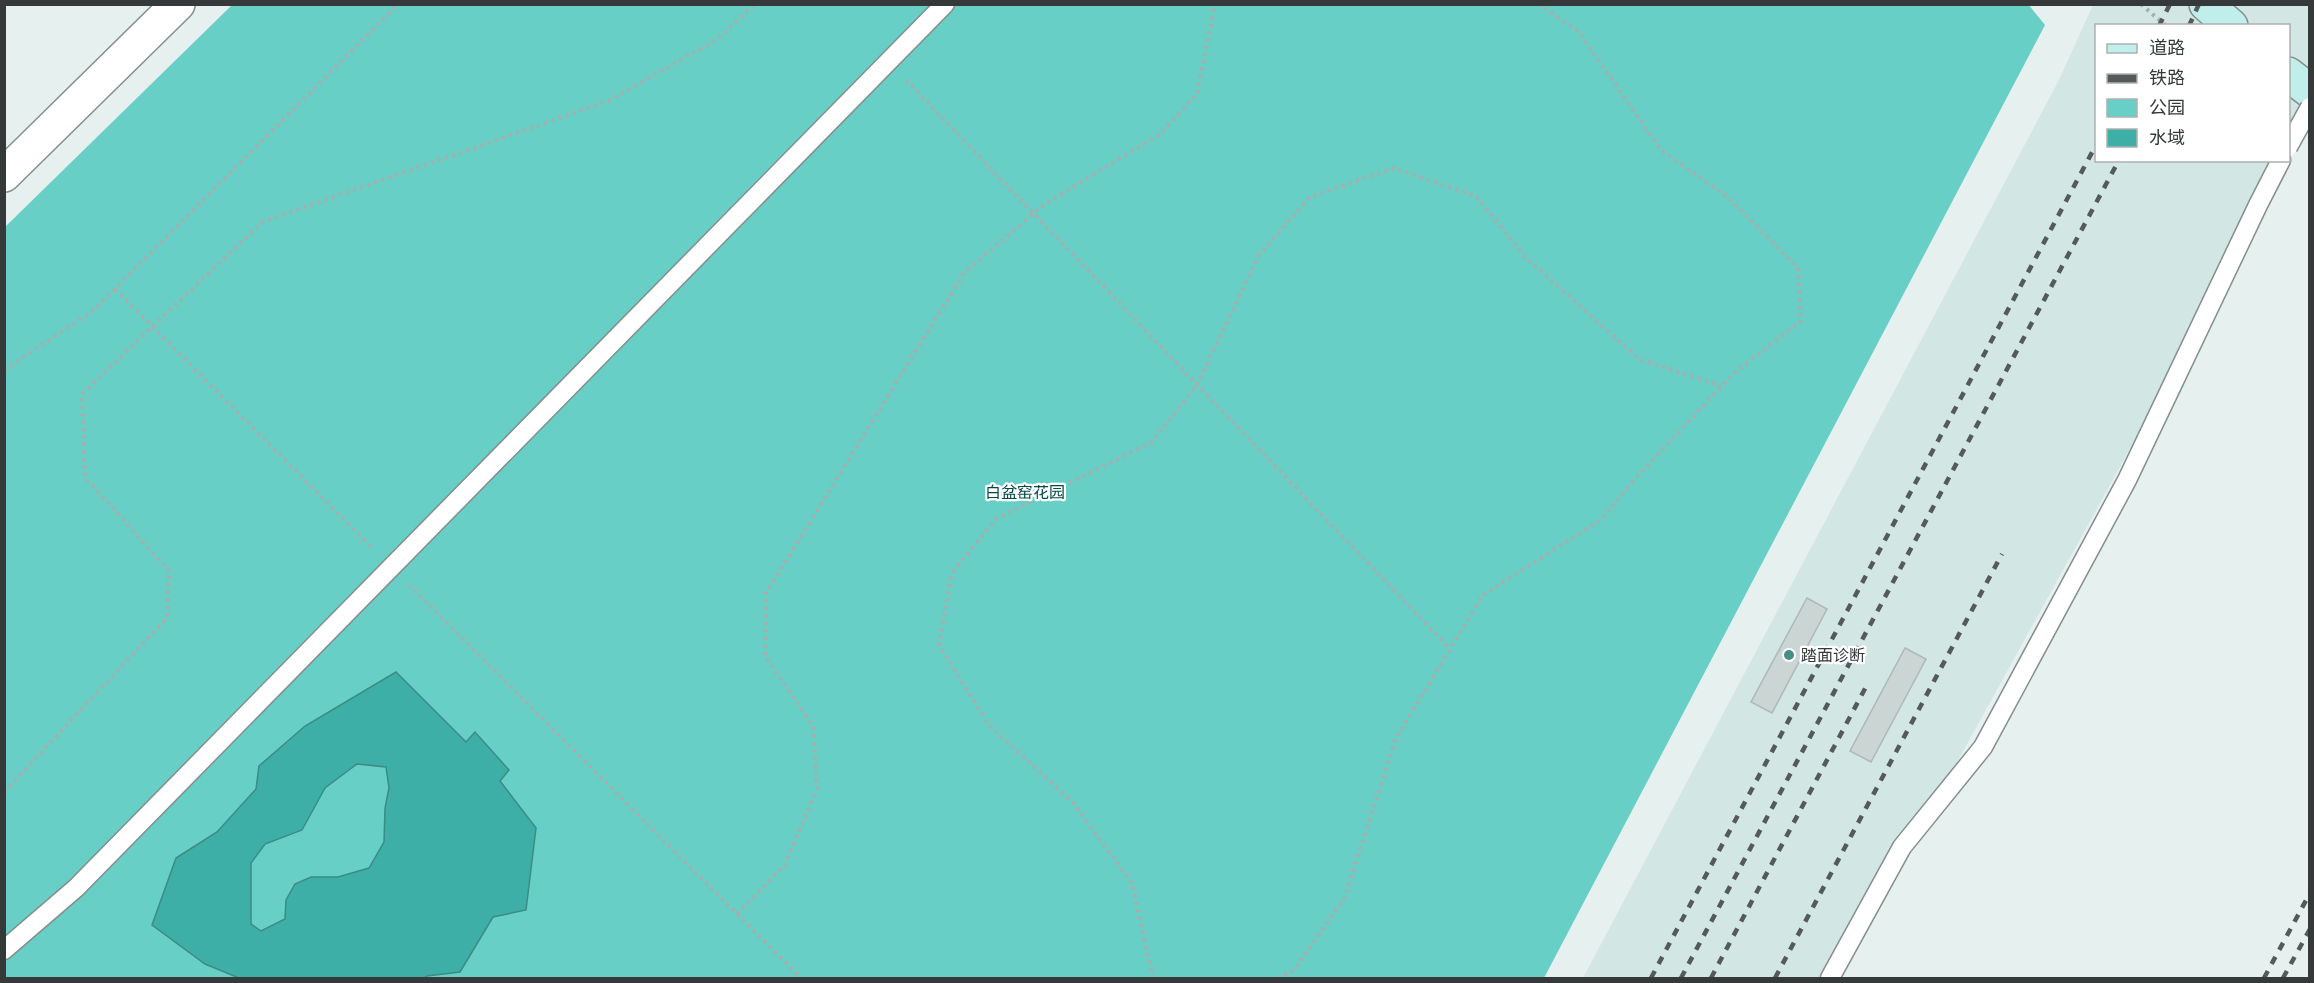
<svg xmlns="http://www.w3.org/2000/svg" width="2314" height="983" font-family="Roboto,'Noto Sans SC',sans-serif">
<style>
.built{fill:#d2e6e3;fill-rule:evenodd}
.green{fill:#67cfc5}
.water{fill:#3eafa6;stroke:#3b8c85;stroke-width:1.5;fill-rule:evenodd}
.building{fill:#cbd5d4;stroke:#aeb8b7;stroke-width:1.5}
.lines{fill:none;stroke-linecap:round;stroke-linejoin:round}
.service-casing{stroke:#848e8c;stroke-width:21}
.minor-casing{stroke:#848e8c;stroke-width:36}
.secondary-casing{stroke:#848e8c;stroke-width:36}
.path{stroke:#a7aeae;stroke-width:4;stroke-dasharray:3 4.5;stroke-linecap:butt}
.service{stroke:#fff;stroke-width:18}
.minor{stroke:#fff;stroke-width:33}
.secondary{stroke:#c0eeeb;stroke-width:33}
.rail{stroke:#545959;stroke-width:4.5;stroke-dasharray:8 8;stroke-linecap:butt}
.service-bridge-casing{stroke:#848e8c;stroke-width:21;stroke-linecap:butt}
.service-bridge{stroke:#fff;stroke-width:18}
.poi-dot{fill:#468d86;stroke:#fff;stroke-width:2}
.labels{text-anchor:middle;stroke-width:4.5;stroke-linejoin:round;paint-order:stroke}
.park-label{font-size:16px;fill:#034945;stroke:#fff}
.poi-label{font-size:16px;fill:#353939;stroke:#fff;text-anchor:start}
</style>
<rect width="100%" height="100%" fill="#e6f0ef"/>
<path class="built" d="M2093,5H2309V124L1838,978H1583L2059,80ZM2096,26H2288V160H2096Z"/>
<path class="green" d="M2028,4L2045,25L1544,978H5V227L232,5Z"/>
<path class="water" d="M396,672L466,742L475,732L509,770L500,781L536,828L526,910L493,917L460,972L427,976L424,978H239L205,964L152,925L176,858L217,832L256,789L259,766L305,726ZM357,764L386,767L389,788L385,808L384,842L369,868L338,877H311L295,884L286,900L285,919L261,931L251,924V863L265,844L302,830L325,788Z"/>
<path class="building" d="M1807,598L1827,609L1772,713L1751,702Z
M1905,648L1926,659L1871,762L1850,751Z"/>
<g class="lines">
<g class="service-casing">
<path id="service" d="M4,950L76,888L945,4
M1830,978L1902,847L1983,747L2127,480L2258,205L2281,160"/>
</g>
<g class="minor-casing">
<path id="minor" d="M4,175L178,4"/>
</g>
<g class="secondary-casing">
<path id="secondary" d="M2206,4L2231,26
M2288,74L2310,91"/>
</g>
<path class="path" d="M2141,4L2166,26
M906,80L1450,649
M115,289L372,548
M4,370L94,310L398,4
M409,585L801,978
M4,792L167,618L169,571L85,477L82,394L262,222L608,101L718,39L754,4
M737,914L785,864L817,789L813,726L765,656L766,593L964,273L1042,206L1160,134L1197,94L1215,4
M1153,978L1132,883L1073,803L989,725L939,645L952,573L996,519L1152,442L1197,385L1259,255L1310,197L1394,168L1476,196L1526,258L1639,359L1721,386
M1277,978L1294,970L1344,899L1396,738L1483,595L1602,519L1631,483L1734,373L1801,321L1798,268L1729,198L1661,150L1578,31L1538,4"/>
<use href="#service" class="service"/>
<use href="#minor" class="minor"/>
<use href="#secondary" class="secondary"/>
<path class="rail" d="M2159,26L2170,4
M2189,26L2199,4
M1651,978L2096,145
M1681,978L2119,160
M1711,978L1868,683
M1775,978L2002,554
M2264,978L2310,893
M2283,978L2310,929"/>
<g class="service-bridge-casing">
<path id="service-bridge" d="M2288,147L2310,107"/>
</g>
<use href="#service-bridge" class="service-bridge"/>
</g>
<circle class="poi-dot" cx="1789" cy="655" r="6"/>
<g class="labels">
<g class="park-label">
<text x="1025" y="498">白盆窑花园</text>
</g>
<g class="poi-label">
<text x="1801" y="661">踏面诊断</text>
</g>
</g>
<rect width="2314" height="983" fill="none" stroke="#353939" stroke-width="12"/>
<rect x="2095" y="24" width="195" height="138" fill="#ffffff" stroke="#aeb0b0" stroke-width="1.5"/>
<rect x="2107" y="44" width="30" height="9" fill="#c0eeeb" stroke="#aeb0b0" stroke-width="1.5"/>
<text x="2149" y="54" font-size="18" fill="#353939">道路</text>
<rect x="2107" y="74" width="30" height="9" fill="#545959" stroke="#aeb0b0" stroke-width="1.5"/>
<text x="2149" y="84" font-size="18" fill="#353939">铁路</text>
<rect x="2107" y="99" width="30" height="18" fill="#67cfc5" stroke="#aeb0b0" stroke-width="1.5"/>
<text x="2149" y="114" font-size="18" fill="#353939">公园</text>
<rect x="2107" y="129" width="30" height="18" fill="#3eafa6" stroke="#aeb0b0" stroke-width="1.5"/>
<text x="2149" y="144" font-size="18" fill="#353939">水域</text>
</svg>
